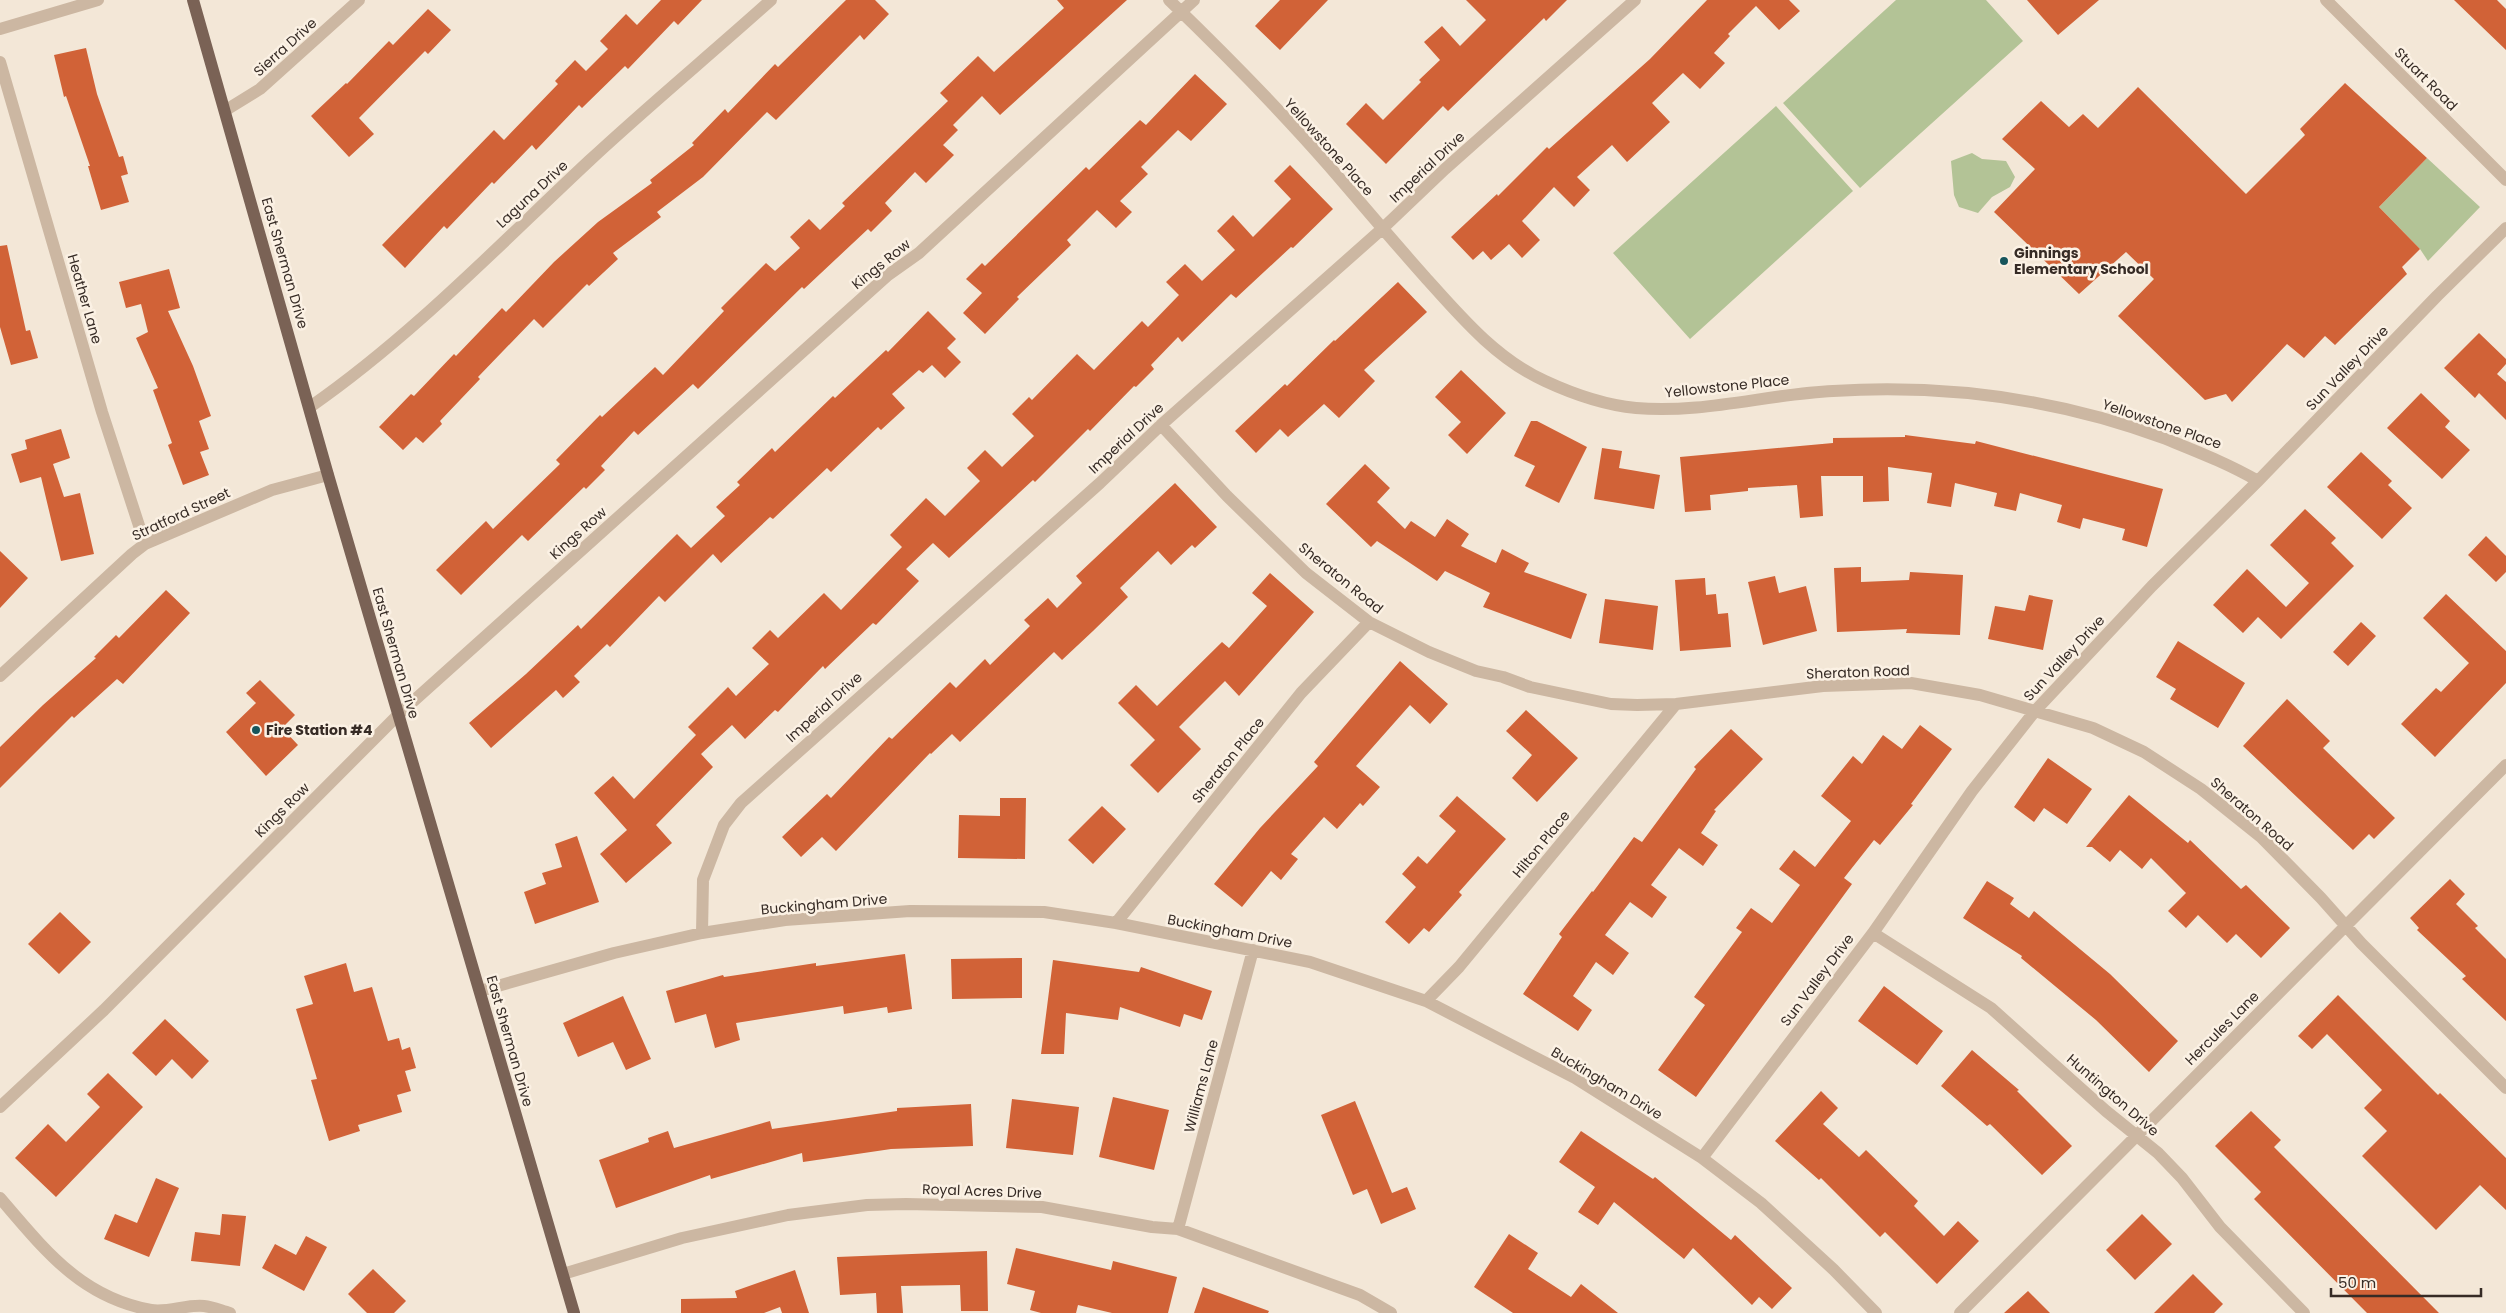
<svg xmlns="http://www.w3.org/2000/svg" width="2506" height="1313" font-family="Poppins,sans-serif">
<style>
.green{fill:#b3c396}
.building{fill:#d16237}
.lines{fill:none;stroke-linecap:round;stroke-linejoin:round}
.minor{stroke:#ccb7a2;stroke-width:12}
.major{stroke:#7a6255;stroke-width:12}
.poi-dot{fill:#17555b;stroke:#fbf1e4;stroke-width:2}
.labels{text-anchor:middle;stroke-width:5;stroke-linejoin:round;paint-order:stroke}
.street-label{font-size:14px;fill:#362b25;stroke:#fbf1e4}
.poi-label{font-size:14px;font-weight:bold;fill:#362b25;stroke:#fbf1e4;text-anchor:start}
</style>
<rect width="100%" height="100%" fill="#f3e7d7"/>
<path class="green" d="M1896,0H1986L2023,41L1860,188L1783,103Z
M1776,106L1853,191L1690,339L1613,253Z
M1972,153L1982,159L2006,161L2015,177L2010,187L1992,197L1978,213L1959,207L1954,195L1951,161Z
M2427,158L2480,207L2428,261L2420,249L2379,207Z"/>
<path class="building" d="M661,0H702L678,25L674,21L628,69L625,66L582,108L579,105L536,150L532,145L494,184L492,182L447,229L444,226L405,268L382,245L494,130L504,140L558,84L555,81L575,60L586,71L608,49L600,41L626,14L637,25Z
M846,0H875L889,14L864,40L860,35L776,120L767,112L703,177L657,212L661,217L613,253L618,259L589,286L587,284L543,328L534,319L478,377L480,379L440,421L442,424L423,443L416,437L403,450L379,427L411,394L414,396L454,354L456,356L502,308L506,312L554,262L598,222L652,183L650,180L694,145L692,143L725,109L728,113L775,64L778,67Z
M1057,0H1127L1000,115L982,96L953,125L958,130L943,145L954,155L926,183L915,172L885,203L892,211L871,232L868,229L804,289L802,287L698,389L693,384L638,435L634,431L601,466L605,470L586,489L584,487L528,541L522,535L461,595L436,570L486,521L493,529L560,464L556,460L600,415L602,417L655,367L663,375L724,311L721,308L766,263L775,271L800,248L790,237L809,219L820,230L845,206L842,203L948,101L940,93L978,56L994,72L1064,8Z
M1280,0H1328L1280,50L1255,26Z
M1466,0H1567L1546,21L1544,18L1448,111L1443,106L1386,164L1346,124L1366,103L1383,120L1421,82L1419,80L1440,60L1424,42L1442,26L1460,46L1486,20Z
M1707,0H1789L1800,11L1779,30L1756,6L1728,34L1730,36L1714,53L1725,63L1700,89L1683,73L1652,103L1670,122L1627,162L1612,145L1577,177L1590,190L1574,207L1554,187L1522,221L1540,240L1522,258L1509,244L1491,260L1483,251L1473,260L1451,237L1497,194L1498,196L1547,147L1549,149L1650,59Z
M2027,0H2099L2058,35Z
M2454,0H2497L2506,9V50Z
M428,9L451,30L428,54L425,51L359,118L374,134L349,157L311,116L346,83L347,84L389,41L393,45Z
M86,48L97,94L119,157L123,156L128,174L121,176L129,202L101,210L88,166H90L66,96L64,97L54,55Z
M1195,74L1227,104L1191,141L1178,130L1141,167L1148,174L1120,201L1132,212L1116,228L1097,210L1067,240L1071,245L1017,297L1019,299L985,334L963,313L982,293L966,279L982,263L985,266L1086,167L1089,170L1140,120L1146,125Z
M2345,83L2427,158L2379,207L2420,249L2402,267L2407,274L2335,345L2325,336L2304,358L2287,344L2232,402L2226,394L2205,400L2118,316L2154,279L2126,252L2079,294L1994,212L2035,169L2002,139L2041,101L2069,127L2083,114L2098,128L2138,87L2246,194L2305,135L2300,129Z
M1290,165L1333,209L1293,248L1291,247L1236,298L1231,294L1182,342L1178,337L1151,365L1154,369L1136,387L1134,386L1090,431L1088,429L1035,482L1033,480L949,558L933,543L906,569L919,581L876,625L873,623L825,669L823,666L778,712L775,710L745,739L732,725L701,754L713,767L656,825L672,843L626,883L600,854L627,830L594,793L613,776L634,799L696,735L688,727L728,687L736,696L769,664L752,648L770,630L778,638L824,593L841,610L902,547L890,535L926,498L945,516L980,481L967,468L985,450L1002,467L1034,436L1012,414L1029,397L1032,400L1077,354L1094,370L1142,321L1148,327L1179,295L1166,282L1185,264L1202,281L1235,250L1217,231L1233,215L1253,237L1291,199L1274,181Z
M7,245L26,331L30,330L38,358L11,365L0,327V246Z
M169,269L180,308L168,311L193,366L211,416L199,421L209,449L200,452L209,475L183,485L168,445L172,443L153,390L158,388L136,338L148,332L141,304L126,308L119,282Z
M1398,282L1427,312L1364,370L1375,381L1339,418L1324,404L1288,437L1280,429L1256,453L1235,431L1285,384L1287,386L1334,340L1335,341Z
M928,311L956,339L947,348L961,362L945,378L932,365L923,373L919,370L892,394L905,408L881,430L878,427L831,472L827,468L773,519L770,517L721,563L713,554L665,602L659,596L610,647L607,644L574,676L580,682L563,698L556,690L491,748L469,723L526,674L578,625L581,629L677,534L691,548L725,516L716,507L740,485L737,482L772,448L775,452L833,396L835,398L886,350L888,352Z
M2479,333L2506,359V364L2497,374L2506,382V420L2479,393L2475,398L2444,368Z
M1461,370L1506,413L1467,454L1448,435L1461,422L1435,397Z
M2421,393L2450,421L2445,427L2470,450L2442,479L2387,428Z
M1531,421H1537L1587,447L1559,503L1525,486L1535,466L1514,456Z
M61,429L70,458L53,464L64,497L80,493L94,554L61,561L41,477L20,483L11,454L27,449L25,440Z
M1905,435L1975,444L1976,441L2163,489L2147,547L2122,540L2125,529L2083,518L2080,529L2057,522L2062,505L2020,493L2016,511L1994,506L1997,493L1955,483L1951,507L1927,503L1932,473L1888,467L1889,501L1863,502V476H1821L1823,516L1800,518L1797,485L1748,488V491L1710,495L1711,510L1685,512L1680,457L1833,443V438L1905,437Z
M1602,448L1622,451L1619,468L1660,475L1654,509L1594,499Z
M2361,452L2392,481L2388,485L2412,508L2382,539L2327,487Z
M1365,464L1390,488L1377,502L1405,529L1411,521L1435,537L1447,519L1469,534L1461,546L1496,563L1502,549L1529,563L1524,572L1587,594L1571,639L1483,607L1490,593L1445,571L1437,581L1377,541L1371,547L1326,504Z
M1175,483L1217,527L1195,548L1192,545L1171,565L1158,551L1120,588L1128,597L1093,631L1062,660L1054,652L960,742L952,734L931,754L930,753L836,851L822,837L801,857L782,837L827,794L831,798L889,737L892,739L950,682L956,688L985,659L990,665L1030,626L1024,620L1048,598L1057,608L1082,583L1076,576Z
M2305,509L2336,538L2331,543L2354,566L2281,639L2258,617L2243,633L2213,605L2247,569L2286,607L2309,583L2270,545Z
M2486,536L2506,556V572L2496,582L2468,555Z
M0,551L28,578L0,608Z
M1861,567V582L1909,580L1910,572L1963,575L1960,635L1906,633L1907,629L1837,632L1834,568Z
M1270,573L1314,612L1239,696L1225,681L1179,727L1201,749L1158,793L1130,765L1155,740L1118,703L1136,685L1157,706L1222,642L1229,648L1267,606L1252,593Z
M1775,576L1779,593L1806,586L1817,631L1763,645L1748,582Z
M1705,578L1706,595L1716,594L1718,614L1728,613L1731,647L1680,651L1675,580Z
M166,590L190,613L123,684L117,679L74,718L72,716L0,788V747L43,705L96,658L94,657L116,635L119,638Z
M2446,594L2506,651V683L2435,757L2401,724L2436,688L2441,692L2469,663L2423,618Z
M2029,595L2053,600L2043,650L1988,639L1995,606L2025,611Z
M1605,599L1658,606L1653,650L1599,643Z
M2361,622L2376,636L2348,666L2333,652Z
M2178,641L2245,683L2218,728L2170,699L2176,689L2156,677Z
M1400,661L1448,704L1430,724L1410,705L1356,766L1380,787L1363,806L1360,803L1337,829L1324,817L1291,854L1298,859L1281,880L1271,871L1242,907L1214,884L1260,828L1318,766L1314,762Z
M260,680L295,715L282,728L298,745L266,776L226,732L256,703L246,693Z
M2287,699L2330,741L2323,748L2395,818L2374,839L2369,834L2353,850L2243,746Z
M1526,710L1578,758L1537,802L1512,778L1532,755L1506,731Z
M1920,725L1952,749L1911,804L1913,805L1880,845L1874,840L1844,878L1852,884L1696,1097L1658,1070L1705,1005L1694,997L1742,932L1736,928L1751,908L1772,923L1800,885L1779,869L1794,850L1815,867L1851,821L1821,796L1853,756L1862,764L1883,735L1902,749Z
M1731,729L1763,759L1714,810L1716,811L1701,833L1718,845L1703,866L1679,848L1651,885L1667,897L1652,918L1630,902L1605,935L1629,953L1613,975L1596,962L1573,996L1592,1010L1578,1031L1523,994L1562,937L1559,934L1592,891L1593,892L1634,837L1642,842L1696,769L1694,767Z
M2048,758L2092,789L2067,824L2044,808L2034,822L2014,807Z
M2129,795L2188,843L2190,840L2241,889L2246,885L2290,928L2261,958L2236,934L2227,943L2198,915L2186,928L2168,911L2186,893L2151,858L2142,869L2120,850L2110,862L2092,847H2086Z
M1457,796L1506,839L1459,892L1462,895L1429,932L1424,928L1409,944L1385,922L1416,887L1402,874L1418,856L1427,864L1456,831L1439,816Z
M1000,798H1026L1025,859L958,858L959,815L1000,816Z
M1102,806L1126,829L1093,864L1068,840Z
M577,836L599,902L535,924L524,892L546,884L542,873L562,867L555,844Z
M2450,879L2465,894L2456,904L2478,926L2475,928L2506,959V1021L2462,979L2466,976L2417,930L2419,928L2410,918Z
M1987,881L2014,898L2010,904L2029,918L2034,911L2110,974L2178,1041L2149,1072L2096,1020L2021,958L2022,956L1963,918Z
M60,912L91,942L59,974L28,944Z
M905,954L912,1009L888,1013L887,1007L844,1014L843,1006L736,1023L740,1040L715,1048L706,1014L675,1023L666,991L723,975L724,977L816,963V966Z
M1022,958V998L952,999L951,959Z
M1053,960L1139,972L1141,967L1212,991L1202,1020L1184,1014L1180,1027L1120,1007L1118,1020L1066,1013L1064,1054H1041Z
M346,963L354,992L372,987L388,1041L399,1038L402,1050L410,1047L416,1068L405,1071L411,1091L397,1095L402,1112L358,1125L360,1131L329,1141L311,1080L317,1079L296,1009L313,1004L304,976Z
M1884,986L1943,1031L1917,1065L1858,1021Z
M2338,995L2438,1095L2440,1093L2506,1158V1210L2480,1185L2436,1230L2362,1156L2387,1131L2364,1108L2382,1090L2327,1034L2312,1049L2298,1036Z
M623,996L651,1059L626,1070L613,1042L578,1057L563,1023Z
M165,1019L209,1061L192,1079L172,1059L156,1076L132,1053Z
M1972,1050L2019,1090L2017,1091L2072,1146L2042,1175L1990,1124L1987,1126L1941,1086Z
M108,1073L143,1107L56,1197L15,1158L48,1124L66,1142L100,1107L87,1094Z
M1821,1091L1838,1108L1823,1124L1859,1157L1866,1150L1918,1201L1914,1206L1944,1236L1958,1221L1979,1241L1937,1284L1885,1232L1880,1237L1821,1178L1819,1180L1775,1141Z
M1113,1097L1169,1110L1154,1170L1099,1157Z
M1012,1099L1079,1107L1073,1155L1006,1148Z
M1355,1101L1392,1193L1407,1187L1416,1209L1381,1224L1367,1189L1353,1195L1321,1115Z
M971,1104L973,1146L891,1149L803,1162L802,1153L711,1179L710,1175L616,1208L599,1160L649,1142L648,1138L668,1131L674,1148L770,1121L772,1129L897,1111V1108Z
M2251,1111L2281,1140L2274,1147L2439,1313H2367L2254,1199L2261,1192L2215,1146Z
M1581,1131L1653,1179L1655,1177L1731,1240L1735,1235L1792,1288L1772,1309L1759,1297L1752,1305L1693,1248L1684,1259L1614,1202L1598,1225L1578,1212L1595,1187L1559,1162Z
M156,1178L179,1188L149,1257L104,1239L115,1214L137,1223Z
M222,1214L246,1216L240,1266L191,1261L195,1232L220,1235Z
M2142,1214L2172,1244L2135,1280L2106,1250Z
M1509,1234L1538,1253L1528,1269L1571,1297L1581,1284L1618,1313H1513L1474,1287Z
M306,1236L327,1247L304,1291L262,1268L275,1244L296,1255Z
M1016,1248L1111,1270L1113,1261L1177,1277L1168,1313H1112L1078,1305L1076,1313H1041L1030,1310L1035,1291L1007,1284Z
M987,1251L988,1311H961L960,1285L901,1286L903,1313H877L876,1293L840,1295L837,1257Z
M373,1269L406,1301L394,1313H367L348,1294Z
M795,1270L809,1313H782L780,1307L764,1313H681V1299L737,1298L735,1291Z
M2193,1274L2223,1304L2214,1313H2154Z
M1203,1287L1269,1311L1268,1313H1194Z
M2028,1291L2050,1313H2004Z"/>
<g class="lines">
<path class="minor" d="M1169,0C1224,53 1279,109 1329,166C1361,203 1392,240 1425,277C1460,316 1496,359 1545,381C1573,394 1604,405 1636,408C1702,414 1768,394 1833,391C1947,384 2059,399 2166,439C2198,452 2229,464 2258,481
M2326,0L2506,180
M0,29L98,0
M0,62L102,412L145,544
M226,110L260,89L359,0
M310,407C412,336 499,245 589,161C648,106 711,54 771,0
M1161,425L1227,496L1306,573L1369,622L1429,652L1476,671L1503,677L1530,687L1611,704L1637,705L1676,704L1823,686L1911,683L1980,695L2093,728L2144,752L2201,789L2261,837L2321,898L2361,943L2506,1088
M0,676L132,554L145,544L272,490L328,475
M1116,923L1301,693L1369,622
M702,933L703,880L724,825L741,803L1100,483L1161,425L1382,229L1445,169L1635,0
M1873,933L1991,1008L2106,1111L2158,1153L2182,1178L2220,1227L2304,1313
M480,991L614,953L702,933L785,920L910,911L1044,912L1116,923L1310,962L1426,1001L1575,1078L1702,1158L1761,1203L1834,1270L1876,1313
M1426,1001L1459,967L1676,704
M0,1107L104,1010L399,714L888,275L919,253L1194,0
M1702,1158L1873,933L1972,791L2035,711L2152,586L2258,481L2437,296L2506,228
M0,1198C44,1249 80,1297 151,1310C168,1313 187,1304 204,1306C213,1307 222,1311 230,1313
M1178,1229L1253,950
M563,1274L682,1238L788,1215L867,1205L906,1204L1042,1207L1152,1227L1178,1229L1360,1295L1391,1313
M1960,1313L2506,765"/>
<path class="major" d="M193,0L328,475L574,1313"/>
</g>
<g class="poi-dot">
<circle cx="2004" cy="261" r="5"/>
<circle cx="256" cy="730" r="5"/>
</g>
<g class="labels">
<g class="street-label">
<text transform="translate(285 47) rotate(-42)" y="5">Sierra Drive</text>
<text transform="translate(2426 79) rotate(45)" y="5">Stuart Road</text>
<text transform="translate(1329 147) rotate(48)" y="5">Yellowstone Place</text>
<text transform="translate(1427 167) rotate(-43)" y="5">Imperial Drive</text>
<text transform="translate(532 194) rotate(-43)" y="5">Laguna Drive</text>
<text transform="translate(285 263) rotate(74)" y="5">East Sherman Drive</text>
<text transform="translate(881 264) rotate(-39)" y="5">Kings Row</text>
<text transform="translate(85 299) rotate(74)" y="5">Heather Lane</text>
<text transform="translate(2347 368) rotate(-46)" y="5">Sun Valley Drive</text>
<text transform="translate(1727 386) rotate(-6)" y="5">Yellowstone Place</text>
<text transform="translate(2162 424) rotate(19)" y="5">Yellowstone Place</text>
<text transform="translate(1126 438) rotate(-43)" y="5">Imperial Drive</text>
<text transform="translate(181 514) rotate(-25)" y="5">Stratford Street</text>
<text transform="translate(578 533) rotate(-42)" y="5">Kings Row</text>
<text transform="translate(1341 578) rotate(39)" y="5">Sheraton Road</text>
<text transform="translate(396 653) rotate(74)" y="5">East Sherman Drive</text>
<text transform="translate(2064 658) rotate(-47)" y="5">Sun Valley Drive</text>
<text transform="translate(1858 672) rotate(-2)" y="5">Sheraton Road</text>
<text transform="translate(824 707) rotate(-42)" y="5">Imperial Drive</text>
<text transform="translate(1228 760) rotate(-51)" y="5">Sheraton Place</text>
<text transform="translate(282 810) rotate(-45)" y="5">Kings Row</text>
<text transform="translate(2252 814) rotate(41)" y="5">Sheraton Road</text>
<text transform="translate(1541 844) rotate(-51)" y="5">Hilton Place</text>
<text transform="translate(824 904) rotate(-5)" y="5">Buckingham Drive</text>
<text transform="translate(1230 931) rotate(11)" y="5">Buckingham Drive</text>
<text transform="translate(1817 980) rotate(-53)" y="5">Sun Valley Drive</text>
<text transform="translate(2222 1028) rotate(-45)" y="5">Hercules Lane</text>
<text transform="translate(510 1041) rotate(74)" y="5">East Sherman Drive</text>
<text transform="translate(1607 1083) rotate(31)" y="5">Buckingham Drive</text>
<text transform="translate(1201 1086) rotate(-75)" y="5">Williams Lane</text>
<text transform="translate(2113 1095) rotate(41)" y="5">Huntington Drive</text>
<text transform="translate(982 1191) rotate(2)" y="5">Royal Acres Drive</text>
</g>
<g class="poi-label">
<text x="2014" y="258">Ginnings<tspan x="2014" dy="16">Elementary School</tspan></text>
<text x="266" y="735">Fire Station #4</text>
</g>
</g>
<path d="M2331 1288v8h150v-8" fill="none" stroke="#362b25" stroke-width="2.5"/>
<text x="2338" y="1288" font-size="15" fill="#362b25" stroke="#fbf1e4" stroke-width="4" paint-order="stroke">50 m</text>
</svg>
